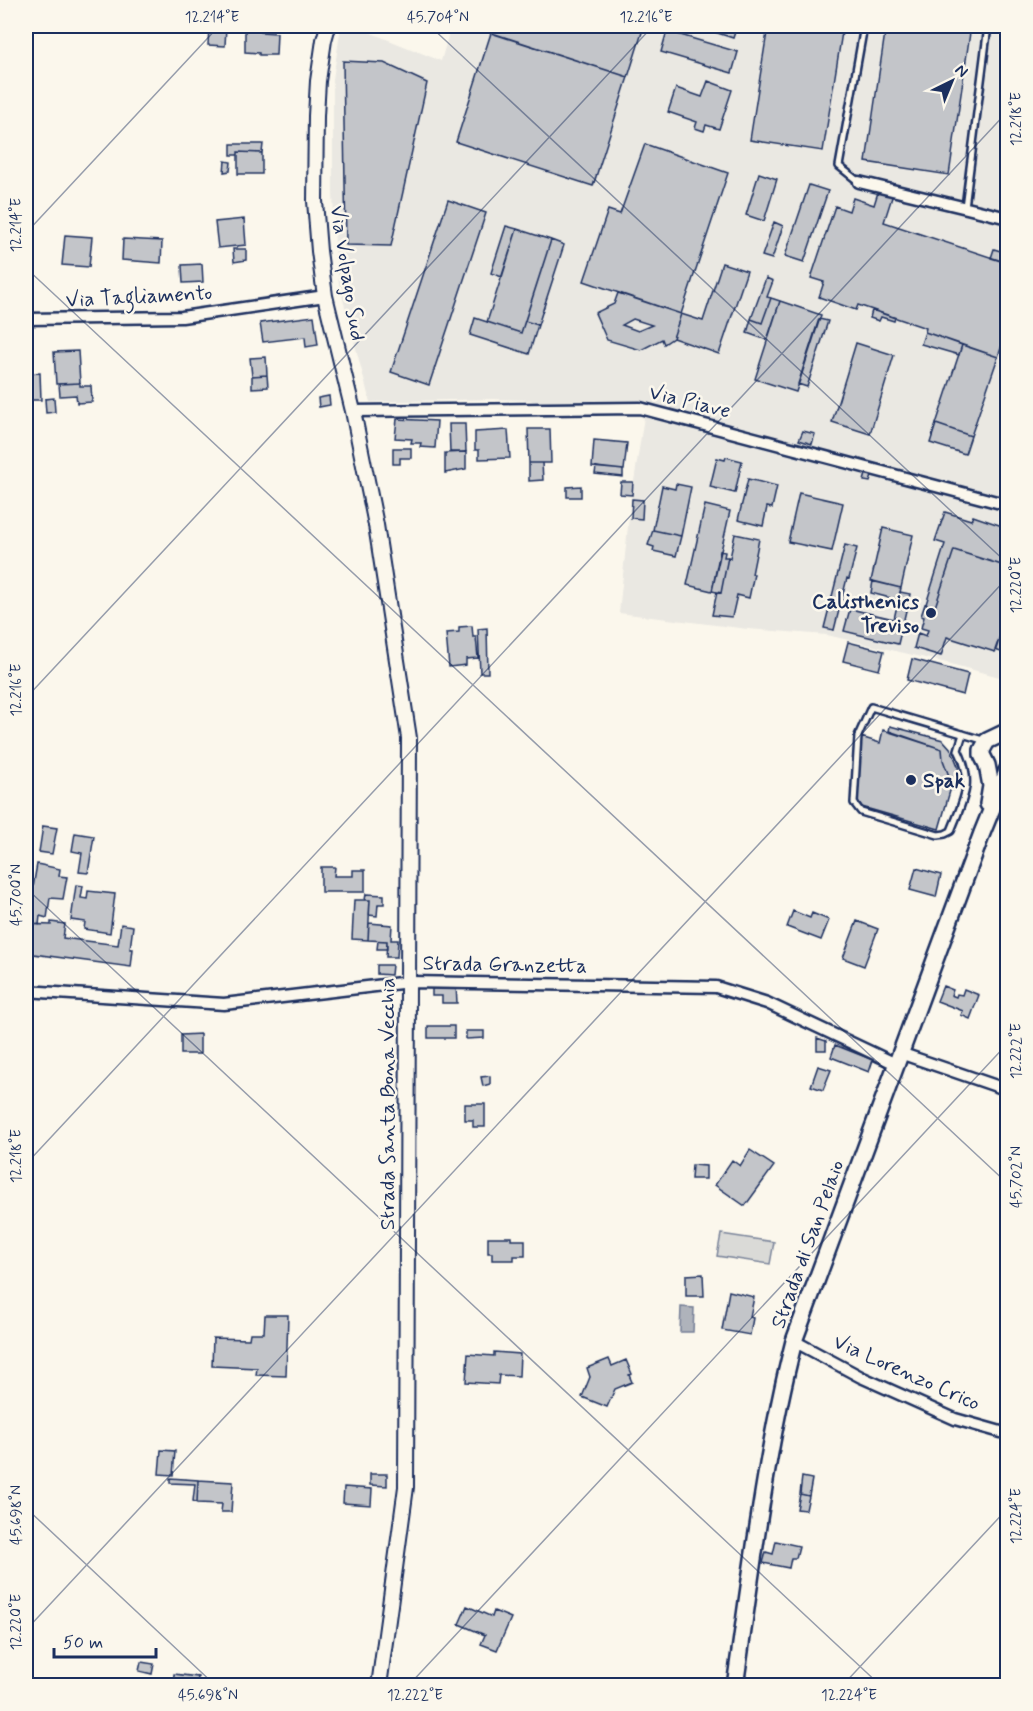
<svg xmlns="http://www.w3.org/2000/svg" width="1033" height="1711" font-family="Mynerve,sans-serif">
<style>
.built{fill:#eae8e2}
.green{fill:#dadad7;stroke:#7a849a;stroke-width:1.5}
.water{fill:#afb3bb;stroke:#747e96;stroke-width:1.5}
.building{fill:#c3c5c9;stroke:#1b2f5e;stroke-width:1.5;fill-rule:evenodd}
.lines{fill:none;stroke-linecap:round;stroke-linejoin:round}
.service-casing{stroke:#1b2f5e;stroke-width:10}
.minor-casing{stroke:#1b2f5e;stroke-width:15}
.tertiary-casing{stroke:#1b2f5e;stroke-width:18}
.secondary-casing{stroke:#1b2f5e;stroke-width:20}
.service{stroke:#fbf7ec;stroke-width:5}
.minor{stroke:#fbf7ec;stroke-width:10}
.tertiary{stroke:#fbf7ec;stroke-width:14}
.secondary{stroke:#fbf7ec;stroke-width:15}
.ticks{fill:none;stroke:#1b2f5e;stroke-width:1.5;stroke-opacity:0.45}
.poi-dot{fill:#1b2f5e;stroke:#fbf7ec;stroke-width:2}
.labels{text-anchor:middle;stroke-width:5;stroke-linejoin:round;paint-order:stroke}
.street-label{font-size:21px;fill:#1b2f5e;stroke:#fbf7ec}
.poi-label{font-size:21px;font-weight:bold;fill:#1b2f5e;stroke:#fbf7ec;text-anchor:end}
.neatline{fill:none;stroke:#1b2f5e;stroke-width:2}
.ticks-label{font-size:15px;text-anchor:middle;fill:#1b2f5e}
</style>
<rect width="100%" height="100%" fill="#fbf7ec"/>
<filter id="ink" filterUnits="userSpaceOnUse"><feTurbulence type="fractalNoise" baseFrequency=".0167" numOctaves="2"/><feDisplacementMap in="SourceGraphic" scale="12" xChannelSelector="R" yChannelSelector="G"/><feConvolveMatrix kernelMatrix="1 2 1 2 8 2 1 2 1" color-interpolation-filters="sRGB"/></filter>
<g filter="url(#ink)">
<path class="built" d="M341,26H354L441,61L451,26H1007L1008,471L1001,490L1008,492L1007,679L947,663L827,635L748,629L619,613L630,507L646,404L604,402L543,405L530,400L492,399L370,402L339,284L335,247L333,192V79Z"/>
<path class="green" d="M721,1234L774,1242L770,1264L717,1256Z"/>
<path class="water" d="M681,1307L694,1308L693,1332H680Z"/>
<path class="building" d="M209,26H226L225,46L208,45Z
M494,26H644L628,77L492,33Z
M696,26H737L733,38Z
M768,26H843L823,151L750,140Z
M886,26H971L949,175L866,162Z
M245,29H261V32L277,33L276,55H259V53L245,52Z
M667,31L738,52L732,73L661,52Z
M491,33L628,77L593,186L456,142Z
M343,61L384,63L427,83L391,246L346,245Z
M708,81L732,90L719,129L706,125L704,131L695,128L697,122L668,112L676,88L702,97Z
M231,144H263L262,153L238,152V155H231Z
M645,144L728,173L681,314L584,281L608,210L620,214Z
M238,152L262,153V174H238Z
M225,161L231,162L230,171L224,172Z
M759,173L777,179L764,221L746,215Z
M809,185L828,191L804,262L785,256Z
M879,189L893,194L884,222L1008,263V327L998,357L925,332L926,328L858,305L856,310L819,297L824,282L811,278L835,206L849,211L853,198L874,205Z
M448,200L486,213L429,385L391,372Z
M244,219L246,245L218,248L215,222Z
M774,222L783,226L772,259L762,256Z
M506,226L517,229L502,277L491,273Z
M517,229L551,240L521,333L487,322Z
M65,235L92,237L89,267L62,265Z
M123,239L162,241L161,263L122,260Z
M551,240L564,245L538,325L525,321Z
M233,249H246V260L234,262Z
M994,249L1007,253L1004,262L991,258Z
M722,263L747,271L719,354L673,338L681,314L703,321Z
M202,264L203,282L183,283L182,265Z
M766,278L773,281L767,297L771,298L762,323L751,319Z
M618,293L681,314L673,338L664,344L662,339L641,350L607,340L595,313L614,304ZM633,319L652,325L638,331L622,325Z
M771,298L780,301L767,340L747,333L751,319L762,323Z
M780,301L821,315L796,392L755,379Z
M872,310L895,318L894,321L881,317L879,321L870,318Z
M314,316L318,345L306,347L305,337L263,342L260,323Z
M475,318L521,333L525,321L538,325L529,354L470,335Z
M819,319L828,321L807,387L798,384Z
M925,332L962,345L959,355L921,344Z
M856,343L894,355L870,434L832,422Z
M962,345L998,357L971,436L936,424Z
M78,351L80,383L56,384L54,352Z
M266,357L267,375L252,376L250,358Z
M40,373L41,400H26V374Z
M267,375L268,387L252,388V376Z
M80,383V386H91L92,402L77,403L76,395L60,396L59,384Z
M329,396L330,405L319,407L318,398Z
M54,398L55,412L46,413L45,399Z
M397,419L437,421L435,448L420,447L421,443H411L412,439L395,438Z
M449,424H465L466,452H450Z
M936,424L971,436L965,454L930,443Z
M528,429H550L551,463H529Z
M508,430L510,458L479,459V450H475V432Z
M803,431L815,434L812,444L799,440Z
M594,440L627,443L624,470L592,467Z
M393,448H411V458H400V464H393Z
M466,452V469L445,473V453Z
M726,457L742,461L735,493L710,487L717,458L725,460Z
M529,463H542L543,480L529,481Z
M596,467L623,470V477L595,474Z
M866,474L872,476L870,482L864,481Z
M748,479L777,486L772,508L767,507L763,526L738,520Z
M621,482H633L632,495L620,494Z
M676,484L691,487L681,536L653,530L662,486L675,489Z
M581,486V497H567V487Z
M799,493L843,503L832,551L788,542Z
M632,499L643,500L642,519L631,518Z
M705,505L730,511L712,591L687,585Z
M945,512L971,520L973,516L1008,528V567L954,550L935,607L926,604L945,544L935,541Z
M883,528L913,535L901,588L871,581Z
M653,530L681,536L676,556L653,551L654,547L648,545Z
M735,534L759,539L752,574H754L749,598L737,595L732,617L712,615L717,592L721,593L728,557L730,558Z
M845,545L857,548L849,579L847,578L834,630L824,628Z
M954,550L1008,567V613L995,652L947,637L941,656L914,648L918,633L926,636L928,630L921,628L924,617L921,616L925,604L935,607Z
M720,551L725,552L724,557H728L721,593L712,591Z
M873,581L901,588L898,600L871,593Z
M900,592L910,594L898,644L844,631L850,609L894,619Z
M1008,613V653L1007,654L995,650Z
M472,626L473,637H476L478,658L466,659V665L449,667L446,633L459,632V627Z
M487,628L488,673H480L478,629Z
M848,642L884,651L879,670L843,661Z
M912,659L968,674L963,695L907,680Z
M890,726L943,740L951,749L958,766L959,780L955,790L951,789L952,784L943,760L942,749L889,731Z
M883,730L942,749L943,760L952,784L939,829L862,807L857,799L861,737L880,743Z
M43,826L57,828L52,854L39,852Z
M75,833L94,836L88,873L79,872L82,853L72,851Z
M37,864L60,869L59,876L67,877L63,899L50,898L47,918L40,916L39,925L27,923Z
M321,867H335L334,876H353V870H365V892H321Z
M916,868L941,875L936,897L910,890Z
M76,885L83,886L81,898L87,899L88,891L115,894L110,933L84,929L85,922L71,920Z
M366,894L384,895V904H378L377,916L369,915L370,900H365Z
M354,900H370L368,940L352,939Z
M793,911L810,918L812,913L829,920L821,940L787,927Z
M857,921L878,929L864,966L843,958Z
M51,922L65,924L63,938L118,945L121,924L133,926L130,949H133L131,967L26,953L30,924L51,925Z
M369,923L392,925L391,940H398L397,957H386L387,941L368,940Z
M378,941H387V949H377Z
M377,965H392L391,975L377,974Z
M432,985H456L457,1003H442V996H432Z
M943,986L953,990L951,995L956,997L957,994L962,995L964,989L979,995L970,1019L961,1015L963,1011L937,1001Z
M428,1026H454V1038H428Z
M466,1031H484V1038L466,1039Z
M200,1034V1054H181V1035Z
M817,1038L826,1041V1050H817Z
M835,1045L873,1060L869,1072L831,1057Z
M818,1066L831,1070L823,1090L811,1086Z
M490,1076V1084L483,1086L481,1077Z
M465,1104H485V1127H473V1120H465Z
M750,1150L774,1166L745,1206L715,1185L732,1160L740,1166Z
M692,1165L706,1166V1179H691Z
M488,1237H511V1240H525V1256H514V1260H492V1253H488Z
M703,1274L704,1296H686V1275Z
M729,1291L754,1297L750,1317L753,1318L750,1335L722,1330Z
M265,1315H288L286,1376L256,1375L257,1368L212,1366L213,1338L249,1339L250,1333H264Z
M494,1352L520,1354L519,1376L499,1375L498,1384L466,1382L468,1354L494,1356Z
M609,1359L612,1366L626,1360L632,1374L629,1375L632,1382L615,1389L607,1407L582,1397L590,1377L587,1368Z
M161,1450L175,1451L173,1475L159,1474Z
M370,1474H387V1486L370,1485Z
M802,1477L812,1479L809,1496L800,1494Z
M170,1478L198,1480L197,1503L193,1501L195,1484L170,1483Z
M198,1480L233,1482L231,1512H221L222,1504L197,1503Z
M344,1487L372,1489L371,1505L343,1503Z
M800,1494L809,1496L806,1510L797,1509Z
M776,1541L799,1546L796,1558H791L789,1568L763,1563L766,1552L773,1554Z
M467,1606L492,1617L494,1611L511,1618L497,1650L481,1644L485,1635L459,1624Z
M141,1662L154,1664L152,1674L139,1671Z
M174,1674L198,1677L197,1686H173Z"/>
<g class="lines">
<g class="service-casing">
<path id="service" d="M859,182L839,166L864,26
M965,207L988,26
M963,734L958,750C975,783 963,800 951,831L945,834L938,835L861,812L854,803L858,736L871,707L986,741"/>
</g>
<g class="minor-casing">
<path id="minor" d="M859,182L1008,218
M26,319L182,317L325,296
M353,411L640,408L1008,505
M26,991L224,1004L409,982L716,987L767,1003L896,1064
M900,1053L1008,1090
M794,1341L861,1377L955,1419L1008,1434"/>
</g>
<g class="tertiary-casing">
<path id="tertiary" d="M328,26L324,40L318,81L316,116L315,201L319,251L325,296L353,411L376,525L409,738L406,1487L379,1686"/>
</g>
<g class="secondary-casing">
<path id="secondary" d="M988,804L991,786L987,765L982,755V750L987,741L1008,731
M735,1686C752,1570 765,1454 794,1341L982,833L1008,769"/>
</g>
<use href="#service" class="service"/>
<use href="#minor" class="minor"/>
<use href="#tertiary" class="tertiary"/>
<use href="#secondary" class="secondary"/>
</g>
</g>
<path class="ticks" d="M430,26L1008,564M26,233L219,26M26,268L1008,1184M26,698L653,26M26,888L881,1686M26,1164L1008,111M26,1508L216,1686M26,1630L1008,577M408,1686L1008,1043M842,1686L1008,1508"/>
<g class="poi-dot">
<circle cx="931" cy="613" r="6"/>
<circle cx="911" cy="780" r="6"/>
</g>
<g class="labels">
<g class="street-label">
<text transform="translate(348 273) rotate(81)" y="7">Via Volpago Sud</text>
<text transform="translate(139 296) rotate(-3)" y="7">Via Tagliamento</text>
<text transform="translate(690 401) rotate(14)" y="7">Via Piave</text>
<text transform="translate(505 964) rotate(1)" y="7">Strada Granzetta</text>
<text transform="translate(387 1104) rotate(-90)" y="7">Strada Santa Bona Vecchia</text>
<text transform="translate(807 1244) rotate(-70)" y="7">Strada di San Pelaio</text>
<text transform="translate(907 1372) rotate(24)" y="7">Via Lorenzo Crico</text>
</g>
<g class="poi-label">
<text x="919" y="608">Calisthenics<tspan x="919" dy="24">Treviso</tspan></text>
<text x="923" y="787" text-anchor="start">Spak</text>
</g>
</g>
<rect width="1033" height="1711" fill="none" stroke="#fbf7ec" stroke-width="66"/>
<g transform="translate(952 81) rotate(43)" stroke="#fbf7ec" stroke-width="4.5" paint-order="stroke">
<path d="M0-4.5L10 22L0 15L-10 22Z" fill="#1b2f5e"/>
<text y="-9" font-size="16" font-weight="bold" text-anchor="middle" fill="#1b2f5e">N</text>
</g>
<path d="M54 1648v9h102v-9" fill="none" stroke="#1b2f5e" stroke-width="3"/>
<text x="63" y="1648" font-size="18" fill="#1b2f5e" stroke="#fbf7ec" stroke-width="4.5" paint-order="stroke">50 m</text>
<rect x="33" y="33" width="967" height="1645" class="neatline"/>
<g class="ticks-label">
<text x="212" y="22">12.214°E</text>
<text x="438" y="22">45.704°N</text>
<text x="646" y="22">12.216°E</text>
<text transform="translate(1016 119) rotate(-90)" y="5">12.218°E</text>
<text transform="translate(16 225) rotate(-90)" y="5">12.214°E</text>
<text transform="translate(1016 585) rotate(-90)" y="5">12.220°E</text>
<text transform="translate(16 690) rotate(-90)" y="5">12.216°E</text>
<text transform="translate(16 895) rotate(-90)" y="5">45.700°N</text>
<text transform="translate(1016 1051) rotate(-90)" y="5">12.222°E</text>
<text transform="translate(16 1156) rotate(-90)" y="5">12.218°E</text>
<text transform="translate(1016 1177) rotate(-90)" y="5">45.702°N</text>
<text transform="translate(16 1515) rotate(-90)" y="5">45.698°N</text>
<text transform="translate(1016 1516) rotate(-90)" y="5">12.224°E</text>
<text transform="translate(16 1622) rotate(-90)" y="5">12.220°E</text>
<text x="208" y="1700">45.698°N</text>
<text x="415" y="1700">12.222°E</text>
<text x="849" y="1700">12.224°E</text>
</g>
</svg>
